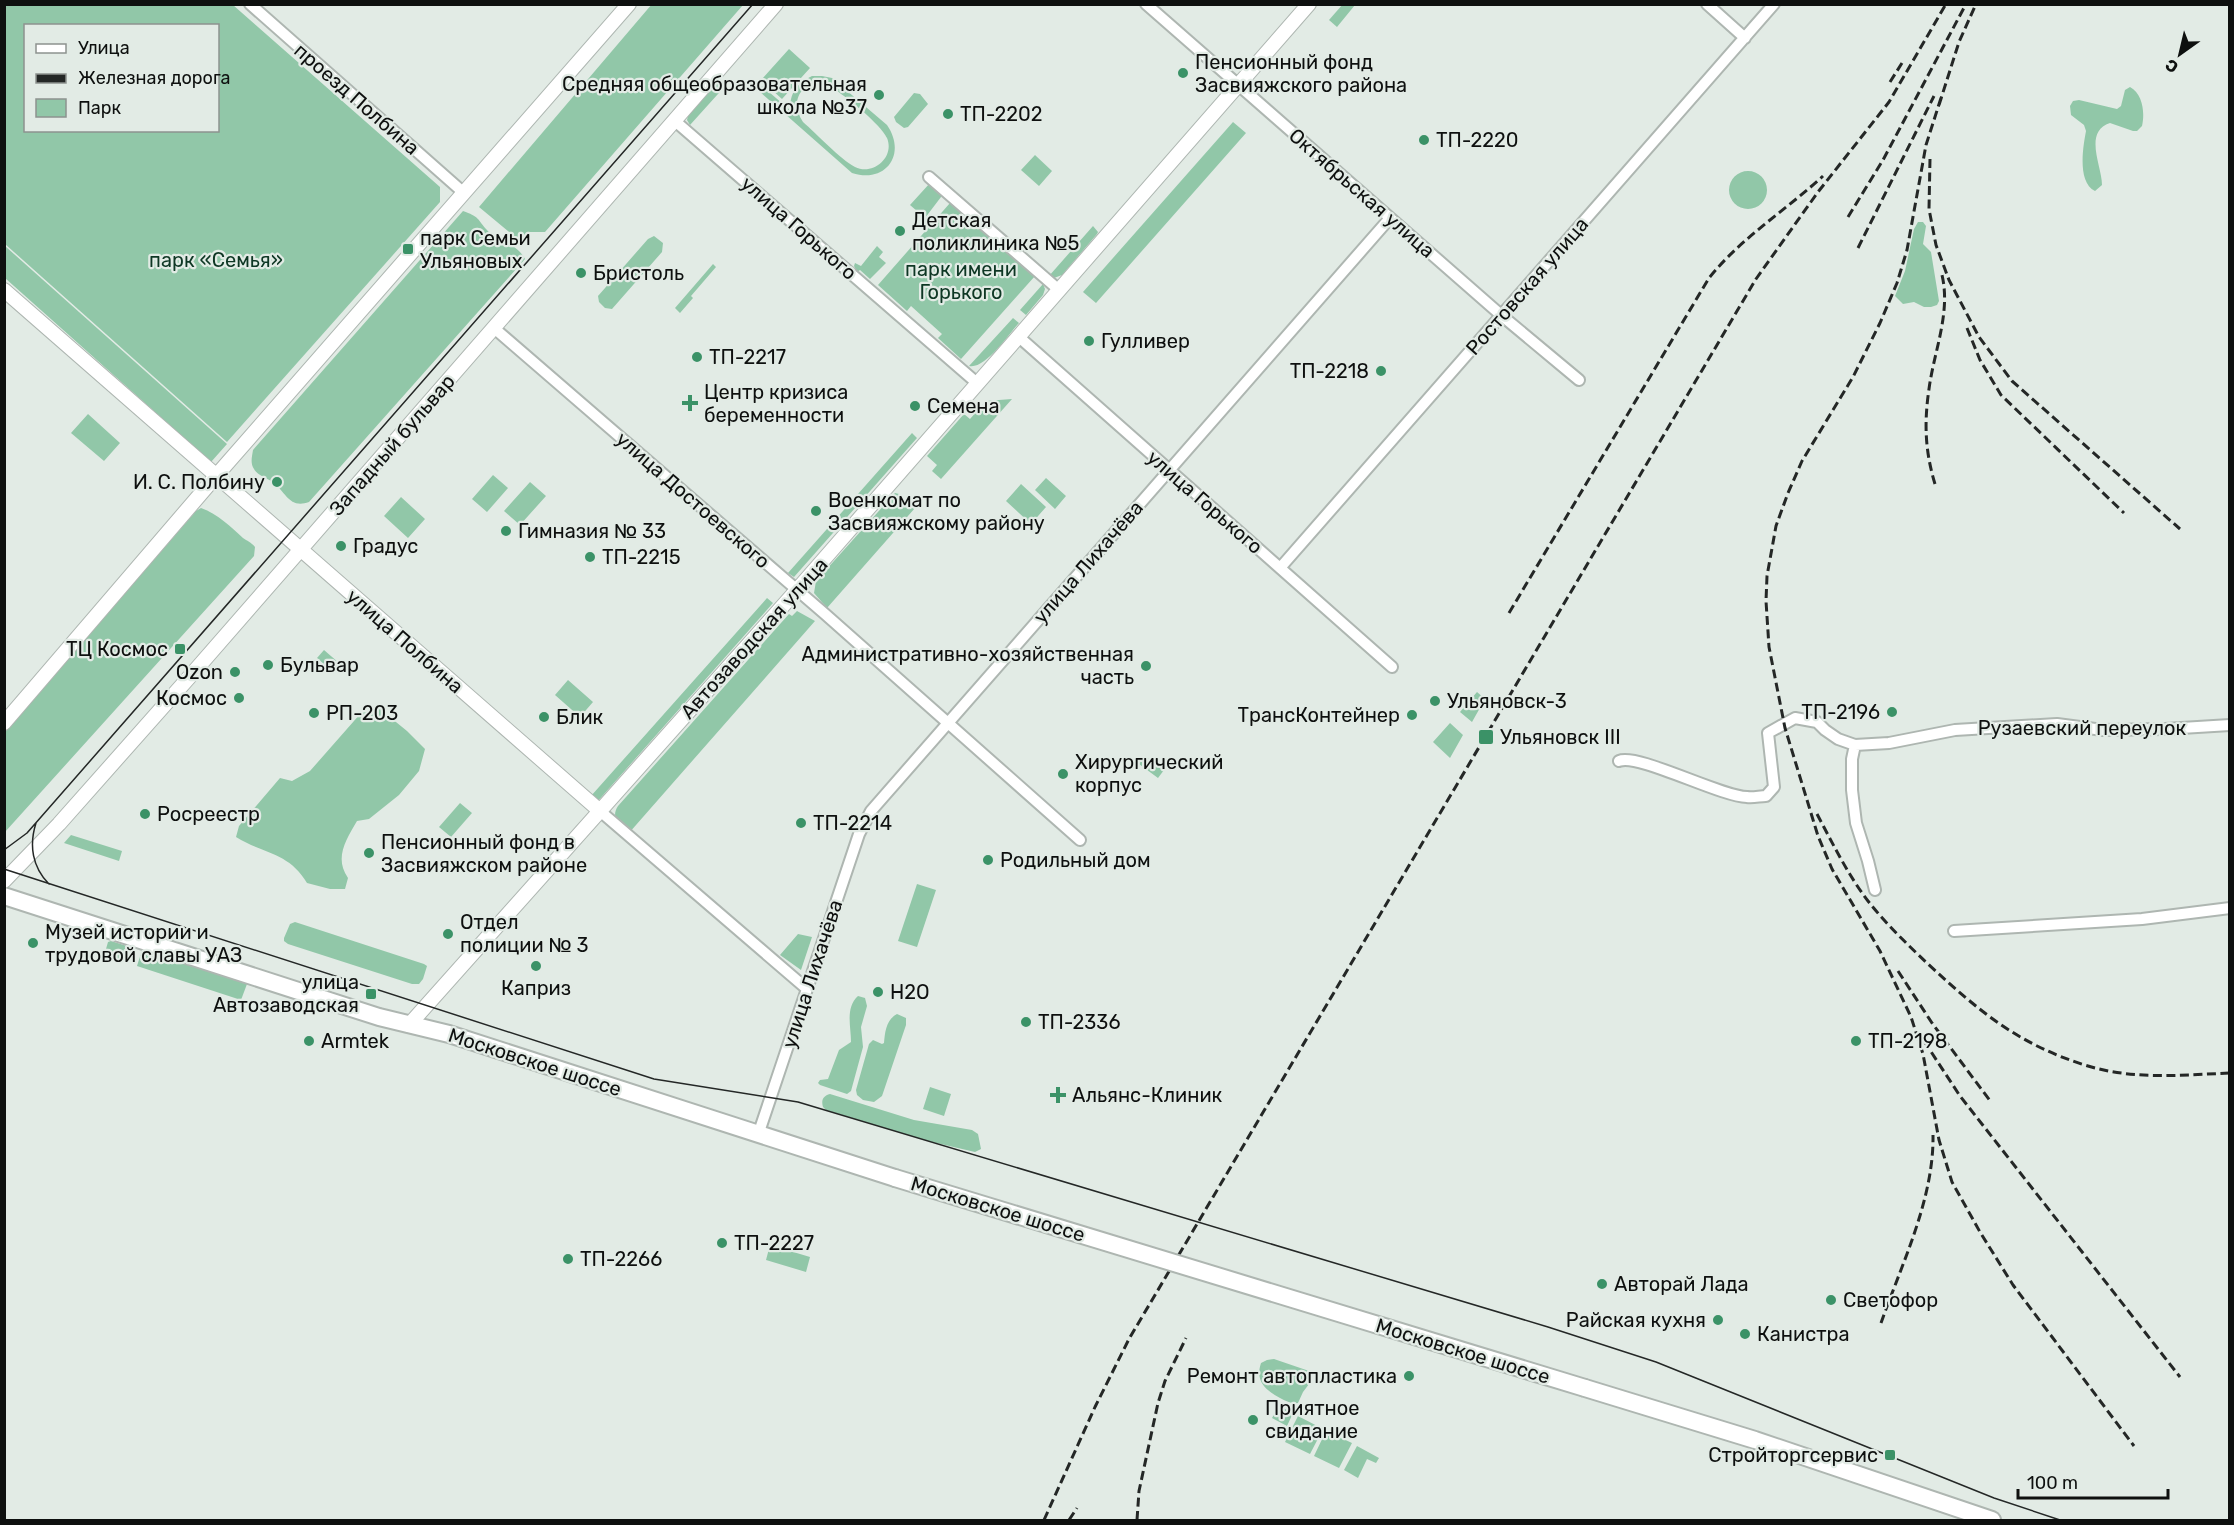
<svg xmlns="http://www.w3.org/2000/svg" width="2234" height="1525" font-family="Rubik,sans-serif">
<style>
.green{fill:#91c7a8;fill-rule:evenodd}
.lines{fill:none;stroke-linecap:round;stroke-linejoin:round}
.minor-casing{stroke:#aeb6b1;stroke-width:14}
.tertiary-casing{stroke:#aeb6b1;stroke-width:16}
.primary-casing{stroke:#aeb6b1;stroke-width:20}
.minor{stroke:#fff;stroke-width:10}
.tertiary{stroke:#fff;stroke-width:14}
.primary{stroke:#fff;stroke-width:16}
.tram{stroke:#242726;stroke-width:1.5}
.rail{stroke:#242726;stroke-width:3;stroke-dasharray:9 4.5;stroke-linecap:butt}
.primary-bridge-casing{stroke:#aeb6b1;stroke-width:20;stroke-linecap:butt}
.primary-bridge{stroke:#fff;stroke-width:16}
.poi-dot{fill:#3b9267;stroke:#e2ebe5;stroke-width:2}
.labels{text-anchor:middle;stroke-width:4.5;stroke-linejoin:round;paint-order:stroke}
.poi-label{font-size:20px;fill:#0e100f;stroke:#e2ebe5;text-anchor:start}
.street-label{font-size:20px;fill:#0e100f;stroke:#e2ebe5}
.park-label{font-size:20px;fill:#0e3724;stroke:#e2ebe5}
</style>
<rect width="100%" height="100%" fill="#e2ebe5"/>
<path class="green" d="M5,4L233,5L440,187V202L227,442L5,244ZM26,26H218V130H26Z
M652,4L743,5L545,232H530L521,242L479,207Z
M1343,4L1355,5L1337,27L1329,20Z
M789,49L810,68L782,99L761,80Z
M812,76H822L832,78L887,125C907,154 886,184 852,173L759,91L762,86L790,110C790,93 796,84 812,76ZM821,82C835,86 882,125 887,138C895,157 873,176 855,167C840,159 817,134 803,122C790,103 799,84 821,82Z
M720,83L727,84L690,125L687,120L688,116L715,85Z
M2130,87C2143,94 2145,113 2142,126L2137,131H2133L2110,123C2083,132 2102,166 2102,185L2095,191C2077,182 2083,147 2086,131L2084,125L2071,115L2070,106L2073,101L2079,100L2117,109L2121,106L2125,90Z
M914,93L920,94L928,104L908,127L904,128L896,122L894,117Z
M1233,122L1246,133L1096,303L1083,292Z
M1035,155L1052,171L1039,186L1021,170Z
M1729 190a19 19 0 1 1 38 0a19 19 0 1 1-38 0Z
M930,183L941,193V197L925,218L910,205Z
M950,203L1035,276L961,359L938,338L942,334L911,306L907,311L878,285Z
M463,211C479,217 476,217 486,229C497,242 515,241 525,259L309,502C290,509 286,493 274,483C268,478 258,476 254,469C250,463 252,457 253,450Z
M1918,222H1923L1926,226L1923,244L1931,252L1939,301L1937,305L1931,307H1924L1914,302L1903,304L1895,296L1905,271L1914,229Z
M1093,226L1098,232L1097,234L1062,275L1054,278L1049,276Z
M654,236L663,243L662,252L612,309L605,308L599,302L598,296L648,239Z
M5,246L227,444L211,462L5,278Z
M877,246L883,252L879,257L886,263L870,279L860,270L857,272L854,266L855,263L861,266Z
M713,264L716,267L691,296L693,298L680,313L675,308Z
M1043,284L1045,289L1043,295L1026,315L1020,310Z
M1013,318L1019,323C1008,335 985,370 969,366Z
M1012,399L941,479L932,471L937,465L927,456L964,414L970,419L986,401Z
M88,414L120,443L104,461L71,433Z
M912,433L917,438L794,577L788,573Z
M493,475L508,488L487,512L472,499Z
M1046,478L1066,496L1055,509L1035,490Z
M530,482L546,496L520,525L504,511Z
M1021,484L1046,507L1031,524L1006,501Z
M895,493L899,494L915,508L827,608L814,593L816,581Z
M401,497L425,519L408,538L384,516Z
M201,508C218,514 231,527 243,538C247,541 251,542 255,547L254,556L5,832V732L196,511Z
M767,598L773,603L597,802L591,796Z
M797,611L815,621L629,833C620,825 610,818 618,806L789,614L792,616Z
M324,650L339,663L332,671L317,658Z
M568,680L593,702L580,717L555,695Z
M1477,692L1485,699L1472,722L1460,712Z
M380,709L407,731L425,749L419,771L399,795L369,819L357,821C346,840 334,858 348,878L345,889H330L307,883C289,852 263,854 236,837L239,826L280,778L292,781L310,771L361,713Z
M1450,723L1463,735L1450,758L1433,742Z
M1145,756L1164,770L1158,778L1139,764Z
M460,803L472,813L451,837L439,827Z
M71,835L122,851L119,861L64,843Z
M917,884L936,890L917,947L898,941Z
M295,922L424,964L427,966L423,979L419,984H412L288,944L284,941V938L290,924Z
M798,934L812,937L801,970L780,955Z
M111,941L130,947L125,962L104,956L108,942Z
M142,950L247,984L241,1000L137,966Z
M858,996L865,998L867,1006L861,1027L863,1047L851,1091L847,1094L820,1085L818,1083L820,1080L828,1079L839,1050L851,1042C851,1026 845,1008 858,996Z
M897,1014L906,1018V1025L882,1096L874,1102L863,1100L857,1095L856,1090L869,1044L873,1040L882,1044L884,1043C885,1032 886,1020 897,1014Z
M930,1087L951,1094L944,1116L923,1109Z
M830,1094L914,1120L972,1130L978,1134L981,1149L975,1152L928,1141L826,1110L823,1107C821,1100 823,1096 830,1094Z
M770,1245L810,1257L806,1272L766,1260Z
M1274,1359L1312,1372V1380L1303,1392L1298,1403C1291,1404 1286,1401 1280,1398C1265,1390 1255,1381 1261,1363L1267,1360Z
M1279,1406L1293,1413L1287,1426L1272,1418Z
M1298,1416L1323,1429L1310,1454L1285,1442Z
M1326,1431L1352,1443L1339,1468L1314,1456Z
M1357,1446L1379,1458L1376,1463L1367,1459L1358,1478L1344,1470Z"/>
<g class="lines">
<g class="minor-casing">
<path id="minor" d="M250,4L464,193
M1146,4L1501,315L1579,380
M1707,4L1745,38
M675,121L977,383
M929,177L1059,290
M494,328L825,614L1080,840
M1019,337L1392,667
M1280,568L1774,4
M1855,745L1852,759V790L1856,823L1868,861L1875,890
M1619,761C1638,753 1719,796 1747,797C1753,798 1760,796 1766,796L1774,787L1768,733L1795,718L1817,722L1825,730L1838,739L1855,745L1889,743L1955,730L2057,724L2103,730L2165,729L2230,725
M600,811L807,989
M1954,931L2142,919L2230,908
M758,1135L859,834L871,811L1390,218"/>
</g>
<g class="tertiary-casing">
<path id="tertiary" d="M4,290L600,811
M4,723L216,476L629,4
M4,881L59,824L192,674L776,4
M409,1025L797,590L1309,4"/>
</g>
<g class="primary-casing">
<path id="primary" d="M4,896L379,1017L449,1034L895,1178
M1585,1388L1755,1440L1992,1520"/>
</g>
<use href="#minor" class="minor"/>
<use href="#tertiary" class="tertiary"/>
<use href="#primary" class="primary"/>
<path class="tram" d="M36,823C29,845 32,867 49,884
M4,850L27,833L753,4
M4,869L654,1079L798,1102L1548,1327L1656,1362L1994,1498L2060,1520"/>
<path class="rail" d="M1890,82L1902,63
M1941,98L1926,145L1907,250L1897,283L1880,323L1853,377L1802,461L1788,493L1776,526L1767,576L1766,601L1769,647L1785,728L1818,836L1832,869L1880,951L1911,1017L1923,1054L1939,1140L1952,1182L1980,1232L2013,1285L2134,1446
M1939,105L1959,42L1976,4
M1930,159L1929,209L1936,245L1949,280L1979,337L2012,381L2180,529
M1848,217L1883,160L1966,4
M1858,248L1934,96
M1967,328L1980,360L2001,395L2124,513
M1935,484C1925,451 1924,423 1929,389C1934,351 1951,313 1942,275
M1509,613L1709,278C1742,237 1785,211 1823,176
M1817,814C1833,844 1848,875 1868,901C1886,924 1907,944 1928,964C1980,1012 2019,1045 2088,1066C2134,1080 2183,1075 2230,1073
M1898,971L1932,1023L1991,1102
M1924,1041L1960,1096L2180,1377
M1881,1323C1902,1263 1934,1199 1933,1135
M1044,1520L1095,1407L1129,1339L1756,279L1818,192L1889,102L1946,4
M1069,1520L1077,1508
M1137,1520L1139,1491L1158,1403L1165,1381L1186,1338"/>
<g class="primary-bridge-casing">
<path id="primary-bridge" d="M895,1178L1585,1388"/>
</g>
<use href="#primary-bridge" class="primary-bridge"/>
</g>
<g class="poi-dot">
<circle cx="1183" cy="73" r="6"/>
<circle cx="879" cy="95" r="6"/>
<circle cx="948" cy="114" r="6"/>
<circle cx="1424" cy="140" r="6"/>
<circle cx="900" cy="231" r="6"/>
<rect x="402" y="243" width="12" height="12" rx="3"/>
<circle cx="581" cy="273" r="6"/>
<circle cx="1089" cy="341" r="6"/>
<circle cx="697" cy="357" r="6"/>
<circle cx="1381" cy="371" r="6"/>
<path d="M687 394h6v6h6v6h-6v6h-6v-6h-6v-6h6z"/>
<circle cx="915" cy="406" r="6"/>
<circle cx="277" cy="482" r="6"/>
<circle cx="816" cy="511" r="6"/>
<circle cx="506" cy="531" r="6"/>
<circle cx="341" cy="546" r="6"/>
<circle cx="590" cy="557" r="6"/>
<rect x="174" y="643" width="12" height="12" rx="3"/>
<circle cx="268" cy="665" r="6"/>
<circle cx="1146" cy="666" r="6"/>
<circle cx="235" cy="672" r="6"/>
<circle cx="239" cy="698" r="6"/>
<circle cx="1435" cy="701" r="6"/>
<circle cx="1892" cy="712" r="6"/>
<circle cx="314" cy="713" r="6"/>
<circle cx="1412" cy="715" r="6"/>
<circle cx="544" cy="717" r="6"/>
<rect x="1478" y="729" width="16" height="16" rx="3"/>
<circle cx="1063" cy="774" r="6"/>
<circle cx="145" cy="814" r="6"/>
<circle cx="801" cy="823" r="6"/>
<circle cx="369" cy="853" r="6"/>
<circle cx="988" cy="860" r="6"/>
<circle cx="448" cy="934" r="6"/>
<circle cx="33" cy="943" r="6"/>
<circle cx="536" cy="966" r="6"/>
<circle cx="878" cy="992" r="6"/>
<rect x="365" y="988" width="12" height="12" rx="3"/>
<circle cx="1026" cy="1022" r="6"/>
<circle cx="309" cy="1041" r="6"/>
<circle cx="1856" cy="1041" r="6"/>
<path d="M1055 1086h6v6h6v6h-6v6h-6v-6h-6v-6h6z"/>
<circle cx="722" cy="1243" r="6"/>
<circle cx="568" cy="1259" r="6"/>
<circle cx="1602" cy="1284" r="6"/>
<circle cx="1831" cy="1300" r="6"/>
<circle cx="1718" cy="1320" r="6"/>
<circle cx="1745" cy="1334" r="6"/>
<circle cx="1409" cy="1376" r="6"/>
<circle cx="1253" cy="1420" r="6"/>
<rect x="1884" y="1449" width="12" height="12" rx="3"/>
</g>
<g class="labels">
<g class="poi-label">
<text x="1195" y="69">Пенсионный фонд<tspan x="1195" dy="23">Засвияжского района</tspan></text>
<text x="867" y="91" text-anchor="end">Средняя общеобразовательная<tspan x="867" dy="23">школа №37</tspan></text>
<text x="960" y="121">ТП-2202</text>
<text x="1436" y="147">ТП-2220</text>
<text x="912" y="227">Детская<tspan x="912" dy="23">поликлиника №5</tspan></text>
<text x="420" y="245">парк Семьи<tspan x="420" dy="23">Ульяновых</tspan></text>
<text x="593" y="280">Бристоль</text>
<text x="1101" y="348">Гулливер</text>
<text x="709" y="364">ТП-2217</text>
<text x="1369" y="378" text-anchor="end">ТП-2218</text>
<text x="704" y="399">Центр кризиса<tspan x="704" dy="23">беременности</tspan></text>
<text x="927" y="413">Семена</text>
<text x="265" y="489" text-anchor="end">И. С. Полбину</text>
<text x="828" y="507">Военкомат по<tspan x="828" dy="23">Засвияжскому району</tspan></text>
<text x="518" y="538">Гимназия № 33</text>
<text x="353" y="553">Градус</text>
<text x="602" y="564">ТП-2215</text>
<text x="168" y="656" text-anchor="end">ТЦ Космос</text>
<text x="1134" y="661" text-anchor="end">Административно-хозяйственная<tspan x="1134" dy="23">часть</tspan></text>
<text x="280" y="672">Бульвар</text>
<text x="223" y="679" text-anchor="end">Ozon</text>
<text x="227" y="705" text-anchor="end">Космос</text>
<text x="1447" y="708">Ульяновск-3</text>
<text x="1880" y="719" text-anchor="end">ТП-2196</text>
<text x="326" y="720">РП-203</text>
<text x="1400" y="722" text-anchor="end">ТрансКонтейнер</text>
<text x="556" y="724">Блик</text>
<text x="1500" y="744">Ульяновск III</text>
<text x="1075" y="769">Хирургический<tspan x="1075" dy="23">корпус</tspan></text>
<text x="157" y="821">Росреестр</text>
<text x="813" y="830">ТП-2214</text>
<text x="381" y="849">Пенсионный фонд в<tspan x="381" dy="23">Засвияжском районе</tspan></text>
<text x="1000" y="867">Родильный дом</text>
<text x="460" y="929">Отдел<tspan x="460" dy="23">полиции № 3</tspan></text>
<text x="45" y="939">Музей истории и<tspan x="45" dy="23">трудовой славы УАЗ</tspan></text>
<text x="359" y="989" text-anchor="end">улица<tspan x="359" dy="23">Автозаводская</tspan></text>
<text x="536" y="995" text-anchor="middle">Каприз</text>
<text x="890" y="999">H2O</text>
<text x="1038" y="1029">ТП-2336</text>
<text x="321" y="1048">Armtek</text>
<text x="1868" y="1048">ТП-2198</text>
<text x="1072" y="1102">Альянс-Клиник</text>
<text x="734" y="1250">ТП-2227</text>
<text x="580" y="1266">ТП-2266</text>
<text x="1614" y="1291">Авторай Лада</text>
<text x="1843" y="1307">Светофор</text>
<text x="1706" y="1327" text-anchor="end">Райская кухня</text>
<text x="1757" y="1341">Канистра</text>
<text x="1397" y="1383" text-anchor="end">Ремонт автопластика</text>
<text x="1265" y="1415">Приятное<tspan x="1265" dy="23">свидание</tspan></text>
<text x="1878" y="1462" text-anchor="end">Стройторгсервис</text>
</g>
<g class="street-label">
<text transform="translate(357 99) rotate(41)" y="7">проезд Полбина</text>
<text transform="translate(1362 193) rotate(41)" y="7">Октябрьская улица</text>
<text transform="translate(799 228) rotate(41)" y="7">улица Горького</text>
<text transform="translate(1527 286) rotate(-49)" y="7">Ростовская улица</text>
<text transform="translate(392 445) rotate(-49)" y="7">Западный бульвар</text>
<text transform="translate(693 500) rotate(41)" y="7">улица Достоевского</text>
<text transform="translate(1205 502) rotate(41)" y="7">улица Горького</text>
<text transform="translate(1088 562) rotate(-49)" y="7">улица Лихачёва</text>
<text transform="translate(754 638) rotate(-48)" y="7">Автозаводская улица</text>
<text transform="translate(405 641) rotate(41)" y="7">улица Полбина</text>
<text x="2082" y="735">Рузаевский переулок</text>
<text transform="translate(812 974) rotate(-72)" y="7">улица Лихачёва</text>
<text transform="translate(535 1062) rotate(18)" y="7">Московское шоссе</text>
<text transform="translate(998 1209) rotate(17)" y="7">Московское шоссе</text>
<text transform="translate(1463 1351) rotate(17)" y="7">Московское шоссе</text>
</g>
<g class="park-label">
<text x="216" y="267">парк «Семья»</text>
<text x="961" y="276">парк имени<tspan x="961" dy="23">Горького</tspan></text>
</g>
</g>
<rect width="2234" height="1525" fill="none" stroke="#0e100f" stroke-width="12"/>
<rect x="24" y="24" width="195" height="108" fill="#e2ebe5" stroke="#8d938f" stroke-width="1.5"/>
<rect x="36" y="44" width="30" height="9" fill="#ffffff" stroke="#8d938f" stroke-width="1.5"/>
<text x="78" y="54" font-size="18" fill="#0e100f">Улица</text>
<rect x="36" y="74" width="30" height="9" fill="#242726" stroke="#8d938f" stroke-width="1.5"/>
<text x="78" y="84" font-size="18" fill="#0e100f">Железная дорога</text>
<rect x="36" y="99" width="30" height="18" fill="#91c7a8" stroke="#8d938f" stroke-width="1.5"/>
<text x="78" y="114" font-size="18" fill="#0e100f">Парк</text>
<g transform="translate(2180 54) rotate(214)" stroke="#e2ebe5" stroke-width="4.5" paint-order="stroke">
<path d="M0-4.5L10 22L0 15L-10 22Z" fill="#0e100f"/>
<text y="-9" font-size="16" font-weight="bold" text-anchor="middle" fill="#0e100f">С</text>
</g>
<path d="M2018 1489v9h150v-9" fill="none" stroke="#0e100f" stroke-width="3"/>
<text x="2027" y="1489" font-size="18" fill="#0e100f" stroke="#e2ebe5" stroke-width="4.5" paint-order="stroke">100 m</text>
</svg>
